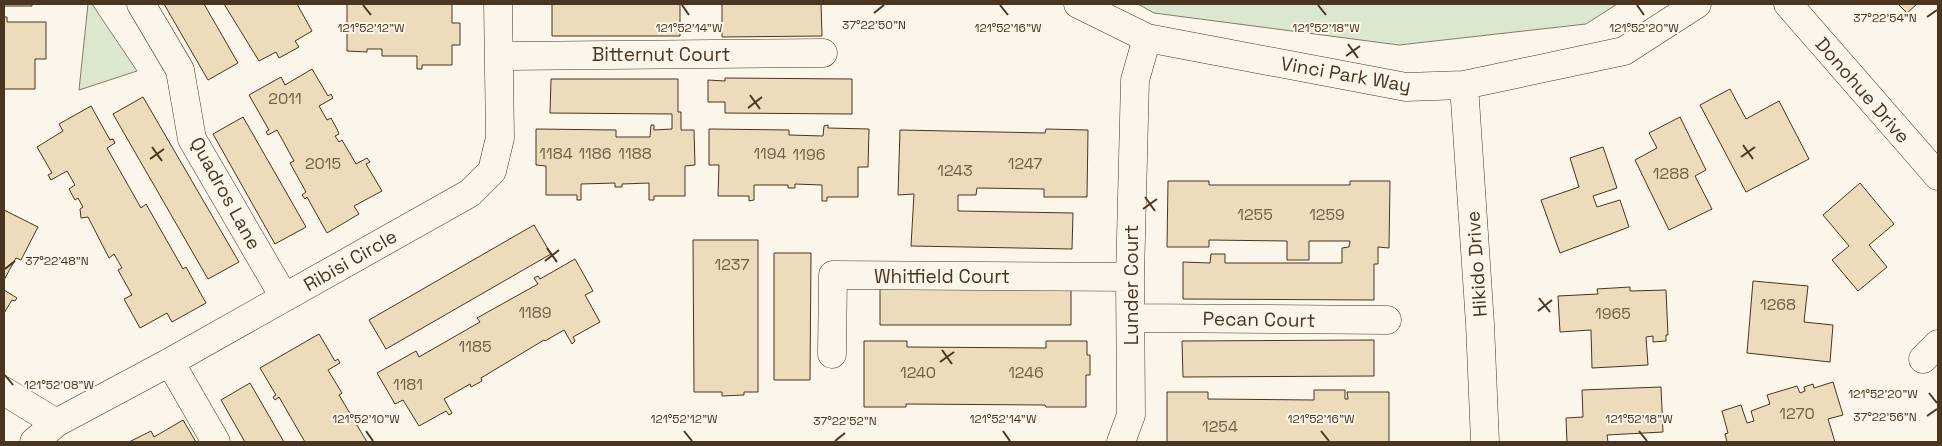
<svg xmlns="http://www.w3.org/2000/svg" width="1942" height="446" font-family="'Space Grotesk',sans-serif">
<style>
.green{fill:#dce7d0;stroke:#887966}
.building{fill:#ecdcbc;stroke:#4a3520}
.lines{fill:none;stroke-linecap:round;stroke-linejoin:round}
.minor-casing{stroke:#4a3520;stroke-width:29}
.minor{stroke:#fbf6e9;stroke-width:28}
.ticks{fill:none;stroke:#4a3520;stroke-width:2}
.labels{text-anchor:middle;stroke-width:4;stroke-linejoin:round;paint-order:stroke}
.number-label{font-size:16px;fill:#725f47}
.street-label{font-size:19px;fill:#4a3520;stroke:#fbf6e9}
.ticks-label{font-size:12px;text-anchor:middle;fill:#4a3520;stroke:#fbf6e9;stroke-width:4;stroke-linejoin:round;paint-order:stroke}
</style>
<rect width="100%" height="100%" fill="#fbf6e9"/>
<path class="green" d="M88,4H92L137,71L79,90Z
M1138,4H1617L1586,24L1399,45L1154,13Z"/>
<path class="building" d="M4,4H32V6H4Z
M164,4H204L238,63L208,80Z
M224,4H297L312,31L295,41L299,47L279,58L276,52L259,61Z
M347,4H452V23H460V45H452V65H422V69H417V56H382V49H367V52L347,51Z
M552,4H680V36H552Z
M722,4H821L822,36L722,37Z
M1898,4H1917L1907,13Z
M4,17H7V22H46V59H35V89H4Z
M312,69L328,96L331,94L333,98L319,106L327,120L331,118L337,129L339,134L335,136L339,142L342,140L356,164L367,158L370,162L366,164L382,191L354,206L359,214L327,233L307,197L305,199L302,195L306,192L290,163L294,161L277,130L268,135L266,132L269,130L249,95L281,77L285,85Z
M725,78L852,79V114L725,113V102H708V80L725,81Z
M551,79H678V112H681V130H694L695,165L685,166V196H654V200H649V183L622,184V187H615V183L581,184V200H577V195H546V166L536,165V129L616,130V137H650L651,125H654V130L672,129V114L550,113Z
M1730,89L1746,119L1779,101L1809,159L1746,192L1700,105Z
M143,97L239,262L208,279L113,114Z
M91,106L110,140L113,139L115,143L107,148L141,208L146,204L183,269L186,267L206,303L172,322L167,313L140,328L124,299L132,295L118,270L122,268L114,254L109,258L88,217L81,218L80,209L83,207L78,198L75,200L69,189L75,185L67,171L51,180L48,175L52,173L37,147L63,131L59,124Z
M243,117L306,227L275,244L213,134Z
M1680,117L1706,170L1695,176L1712,209L1669,230L1635,160L1657,148L1649,133Z
M828,125V128L869,129L868,167H858V197H827V201H822V185L795,184V188H788V185H754V200L749,201V196H718L719,165H709V129L789,130V135L823,136L824,126Z
M1046,129L1088,130L1087,197H1044V189L977,188L976,195H958V211L1073,213L1072,249L911,246L914,194L898,195L900,130L1045,133Z
M1603,147L1617,188L1593,196L1597,207L1620,200L1629,227L1560,253L1541,200L1579,187L1570,158Z
M1168,181H1209V185H1350V181H1390L1389,248L1378,247V264H1374V300L1183,299V262L1210,263L1211,254H1225V263H1342V248L1349,247L1350,241H1309V260H1287V241L1209,240V247H1167Z
M1860,183L1894,224L1869,245L1887,267L1858,291L1832,260L1849,246L1823,215Z
M4,210L38,227L21,260L16,258L4,280Z
M534,225L551,254L386,349L369,320Z
M693,240H758V392H744V395L722,396V392H694Z
M774,253H811L810,380H774Z
M575,259L593,291L585,295L600,322L573,337L575,341L572,344L564,330L545,341L544,340L481,378L482,381L471,387L470,384L444,399L452,413L449,415L446,411L419,426L403,400L395,404L377,373L416,351L419,357L480,322L477,318L538,284L534,278L538,276L540,279Z
M1753,281L1808,286L1804,322L1833,325L1830,362L1747,353Z
M1630,287V291L1666,290L1668,335H1666V341L1653,342V336L1646,337L1648,365L1592,368L1591,330L1560,332L1558,296L1598,294L1597,289Z
M880,289H1071V325H880Z
M4,290L17,298L15,301L12,300L4,313Z
M319,334L335,361L338,359L340,363L328,370L342,393L339,395L367,442H305L279,397L275,400L273,397L276,395L260,368Z
M1374,340V376L1183,377L1182,341Z
M864,341H907V347L1046,348V341H1087V355H1090V375H1086V407H1046L1045,405L906,404V407H864Z
M1833,382L1843,415L1828,419L1835,442H1727L1725,434L1728,433L1722,411L1741,405L1747,423L1754,421L1751,411L1770,404L1767,395L1797,386L1800,393L1805,391L1804,387L1813,384L1814,388Z
M250,383L284,442H245L221,400Z
M1661,387L1663,432L1607,435L1608,442H1567L1566,418L1583,417L1582,390Z
M1314,390H1345V399H1348L1347,392H1389V442H1167V392H1208V399L1314,400Z
M183,420L196,442H129L151,431L154,437Z"/>
<g class="lines">
<g class="minor-casing">
<path id="minor" d="M141,4L180,70L192,139L284,297
M1078,4L1147,38L1406,87L1464,85L1624,51L1697,4
M1788,4L1938,176
M499,56L823,53
M1464,85L1480,324L1485,442
M1131,318L1387,320
M832,354L833,275L1130,277
M1923,359L1938,344
M170,362L216,442
M4,391L56,423L170,362L470,193L492,171L500,138L498,4
M34,442L56,423
M1121,442L1131,415L1130,277L1135,80L1147,38"/>
</g>
<use href="#minor" class="minor"/>
</g>
<path class="ticks" d="M363,5L371,15M682,5L689,15M1000,5L1008,15M1318,5L1326,15M1637,5L1644,15M874,13L884,5M1927,17L1937,10M1348,44L1358,58M1346,56L1360,46M750,95L760,109M748,108L762,97M1743,145L1753,159M152,147L162,161M1741,157L1755,147M150,159L164,149M1145,197L1155,211M1143,209L1157,199M547,248L557,262M545,261L559,250M5,269L15,261M1539,298L1550,312M1538,311L1552,300M942,350L952,364M940,362L954,352M5,375L13,385M1929,393L1937,403M1927,416L1937,409M366,431L373,441M684,431L692,441M1003,431L1010,441M1321,431L1329,441M1639,431L1647,441M835,441L845,433"/>
<g class="labels">
<g class="number-label">
<text x="285" y="104">2011</text>
<text x="556" y="159">1184</text>
<text x="595" y="159">1186</text>
<text x="635" y="159">1188</text>
<text x="770" y="159">1194</text>
<text x="809" y="160">1196</text>
<text x="323" y="169">2015</text>
<text x="1025" y="169">1247</text>
<text x="955" y="176">1243</text>
<text x="1671" y="179">1288</text>
<text x="1255" y="220">1255</text>
<text x="1327" y="220">1259</text>
<text x="732" y="270">1237</text>
<text x="1778" y="310">1268</text>
<text x="535" y="318">1189</text>
<text x="1613" y="319">1965</text>
<text x="475" y="352">1185</text>
<text x="918" y="378">1240</text>
<text x="1026" y="378">1246</text>
<text x="408" y="390">1181</text>
<text x="1797" y="419">1270</text>
<text x="1220" y="432">1254</text>
</g>
<g class="street-label">
<text x="661" y="61">Bitternut Court</text>
<text transform="translate(1346 74) rotate(10)" y="7">Vinci Park Way</text>
<text transform="translate(1863 90) rotate(49)" y="7">Donohue Drive</text>
<text transform="translate(226 193) rotate(61)" y="7">Quadros Lane</text>
<text transform="translate(350 260) rotate(-30)" y="7">Ribisi Circle</text>
<text transform="translate(1476 264) rotate(-94)" y="7">Hikido Drive</text>
<text x="942" y="283">Whitfield Court</text>
<text transform="translate(1131 285) rotate(-90)" y="7">Lunder Court</text>
<text transform="translate(1259 319) rotate(1)" y="7">Pecan Court</text>
</g>
</g>
<g class="ticks-label">
<text x="1885" y="22">37°22'54"N</text>
<text x="874" y="29">37°22'50"N</text>
<text x="371" y="32">121°52'12"W</text>
<text x="689" y="32">121°52'14"W</text>
<text x="1008" y="32">121°52'16"W</text>
<text x="1326" y="32">121°52'18"W</text>
<text x="1644" y="32">121°52'20"W</text>
<text x="57" y="265">37°22'48"N</text>
<text x="59" y="389">121°52'08"W</text>
<text x="1883" y="398">121°52'20"W</text>
<text x="1885" y="421">37°22'56"N</text>
<text x="366" y="423">121°52'10"W</text>
<text x="684" y="423">121°52'12"W</text>
<text x="1003" y="423">121°52'14"W</text>
<text x="1321" y="423">121°52'16"W</text>
<text x="1639" y="423">121°52'18"W</text>
<text x="845" y="425">37°22'52"N</text>
</g>
<rect width="1942" height="446" fill="none" stroke="#4a3520" stroke-width="10"/>
</svg>
